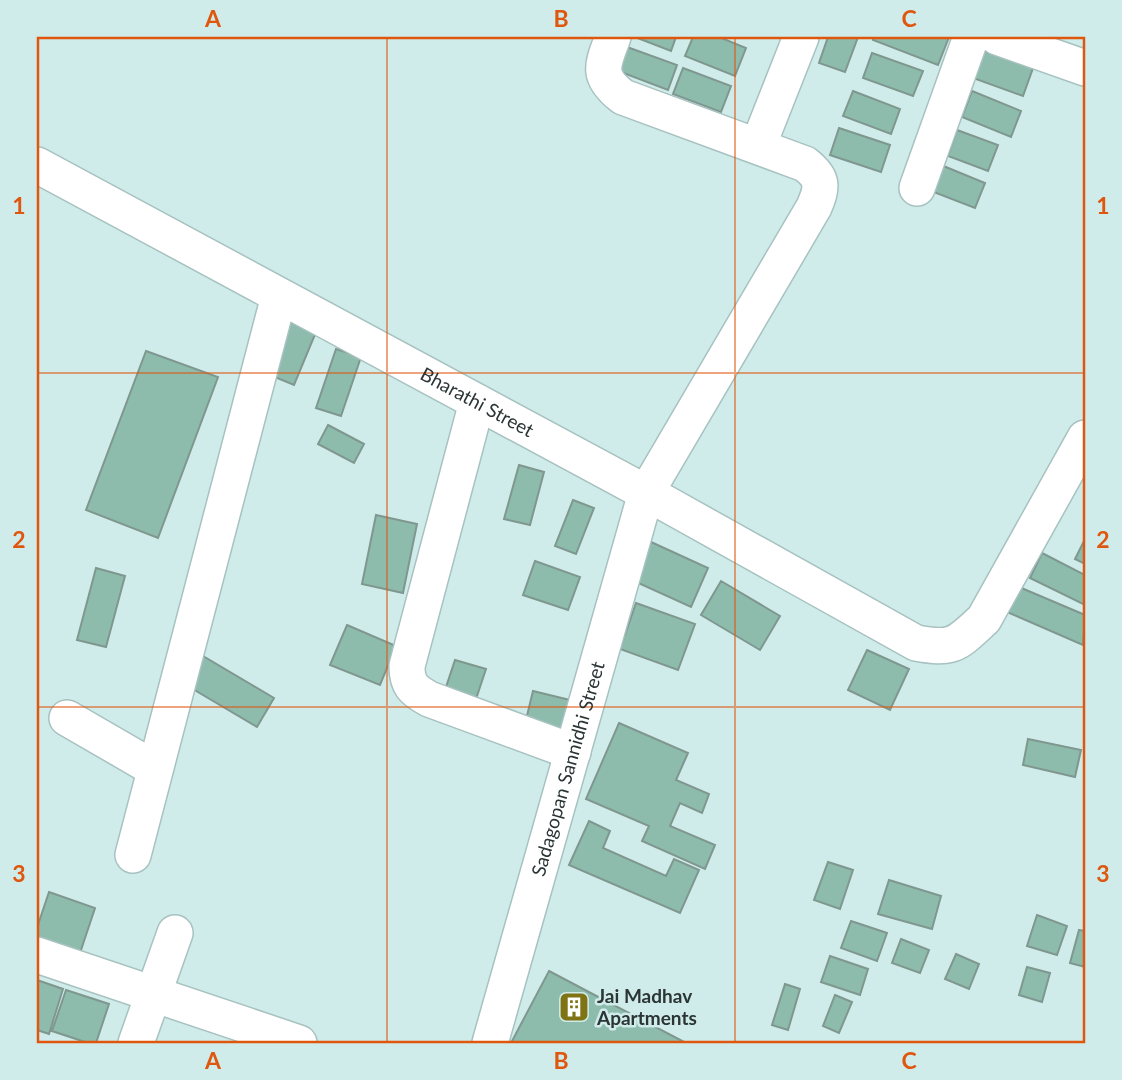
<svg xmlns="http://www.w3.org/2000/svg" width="1122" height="1080" font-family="Lato,sans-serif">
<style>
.building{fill:#8dbcad;stroke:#7f978f;stroke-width:2}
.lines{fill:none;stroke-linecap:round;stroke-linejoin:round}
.street-casing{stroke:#a7c2c0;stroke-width:38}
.street{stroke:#fff;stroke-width:35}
.grid{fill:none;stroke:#df570e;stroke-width:2;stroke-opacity:0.55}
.labels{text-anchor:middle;stroke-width:5;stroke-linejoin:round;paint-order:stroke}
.street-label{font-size:19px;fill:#2b3535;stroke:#d0ecea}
.poi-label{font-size:19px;font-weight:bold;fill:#2b3535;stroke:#d0ecea;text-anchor:start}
.neatline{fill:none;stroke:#df570e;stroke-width:2.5}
.grid-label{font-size:23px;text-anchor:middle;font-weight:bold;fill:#df570e}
</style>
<rect width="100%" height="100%" fill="#d0ecea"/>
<path class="building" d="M635,37H676L671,51Z
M693,37H719L746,48L735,76L685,56Z
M828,37H858L845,72L819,63Z
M874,37H949L938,65L873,40Z
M627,47L677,65L668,90L618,71Z
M983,51L1033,68L1023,96L973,78Z
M872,53L923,71L913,96L863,78Z
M683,68L731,86L721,112L673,94Z
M853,91L900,109L891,134L843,116Z
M972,91L1021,111L1011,137L962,117Z
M839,128L890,145L881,172L830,155Z
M957,130L998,145L988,171L948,156Z
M941,165L985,183L975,208L931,191Z
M288,320L316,332L294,385L265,373Z
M336,349L361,357L341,416L316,408Z
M146,351L218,377L158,538L86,510Z
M328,425L364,444L354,463L318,444Z
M519,465L544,472L530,525L504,519Z
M573,500L594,508L576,554L555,546Z
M376,515L417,524L403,593L362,584Z
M1085,539V564L1075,559Z
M651,542L708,568L691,607L634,581Z
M1042,553L1085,575V605L1030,578Z
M535,561L580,577L568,610L523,595Z
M96,568L125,576L106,647L77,640Z
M721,581L780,616L760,650L701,615Z
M1019,587L1085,615L1083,645L1007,612Z
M636,603L695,624L678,670L620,649Z
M347,625L396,646L380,685L330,665Z
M867,650L909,669L890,710L848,690Z
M203,656L274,698L257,727L186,685Z
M455,660L486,669L476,699L445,690Z
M533,691L570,700L562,734L525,724Z
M619,723L688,753L676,780L709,794L702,813L680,803L670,826L715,845L705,869L642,841L649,826L586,799Z
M1028,739L1081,750L1075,777L1023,765Z
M589,821L610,831L603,848L666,876L674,859L699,870L680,913L569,865Z
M828,862L853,870L840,909L814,900Z
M889,880L941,896L932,929L878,914Z
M49,892L95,908L80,953L37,938V928Z
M1037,915L1067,926L1057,955L1027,946Z
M851,921L887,933L877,961L841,948Z
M1079,930L1085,931V967L1070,963Z
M901,939L929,950L920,973L892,963Z
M956,954L979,964L969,989L945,979Z
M830,956L868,969L860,995L821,982Z
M1027,967L1050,973L1042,1002L1019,995Z
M549,971L686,1043H511Z
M37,980L63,989L49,1034L37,1030Z
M785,984L800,989L788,1030L772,1025Z
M66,990L109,1004L96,1043H88L52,1031Z
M835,995L852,1002L839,1033L823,1026Z"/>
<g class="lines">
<g class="street-casing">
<g id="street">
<path d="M997,37L1085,68"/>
<path d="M758,146L801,37"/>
<path id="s1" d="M37,165L665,503L916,643C954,650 957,644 984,619L1085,438"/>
<path d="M917,188L971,37"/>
<path d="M477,402L407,666C407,685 413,690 429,699L573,752"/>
<path d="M67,718L155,769"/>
<path d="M133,855L279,296"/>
<path d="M37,955L299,1043"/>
<path d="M136,1043L175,933"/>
<path id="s2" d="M490,1043L646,493L814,207C823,186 823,178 805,164L623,97C596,76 602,66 613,37"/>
</g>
</g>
<use href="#street" class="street"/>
</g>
<path class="grid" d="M387,37V1043M735,37V1043M37,373H1085M37,707H1085"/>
<defs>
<g id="building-square" transform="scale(1.575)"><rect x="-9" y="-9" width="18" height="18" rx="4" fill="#7f7314" stroke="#d0ecea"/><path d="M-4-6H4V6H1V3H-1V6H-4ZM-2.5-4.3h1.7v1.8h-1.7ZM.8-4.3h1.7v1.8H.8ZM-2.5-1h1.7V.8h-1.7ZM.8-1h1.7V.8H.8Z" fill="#fff"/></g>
</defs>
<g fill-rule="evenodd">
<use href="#building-square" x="574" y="1007"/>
</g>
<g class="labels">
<g class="street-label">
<text dy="7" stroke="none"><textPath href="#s1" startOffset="500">Bharathi Street</textPath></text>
<text dy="7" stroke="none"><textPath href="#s2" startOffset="285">Sadagopan Sannidhi Street</textPath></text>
</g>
<g class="poi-label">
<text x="597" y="1003">Jai Madhav<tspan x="597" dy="22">Apartments</tspan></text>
</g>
</g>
<rect width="1122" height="1080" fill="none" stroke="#d0ecea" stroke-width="77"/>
<rect x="38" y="38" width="1046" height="1004" class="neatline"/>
<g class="grid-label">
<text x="213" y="27">A</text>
<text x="561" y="27">B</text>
<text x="909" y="27">C</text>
<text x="19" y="214">1</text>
<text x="1103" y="214">1</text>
<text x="19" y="548">2</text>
<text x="1103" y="548">2</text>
<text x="19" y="882">3</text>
<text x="1103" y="882">3</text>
<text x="213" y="1069">A</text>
<text x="561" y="1069">B</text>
<text x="909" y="1069">C</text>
</g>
</svg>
